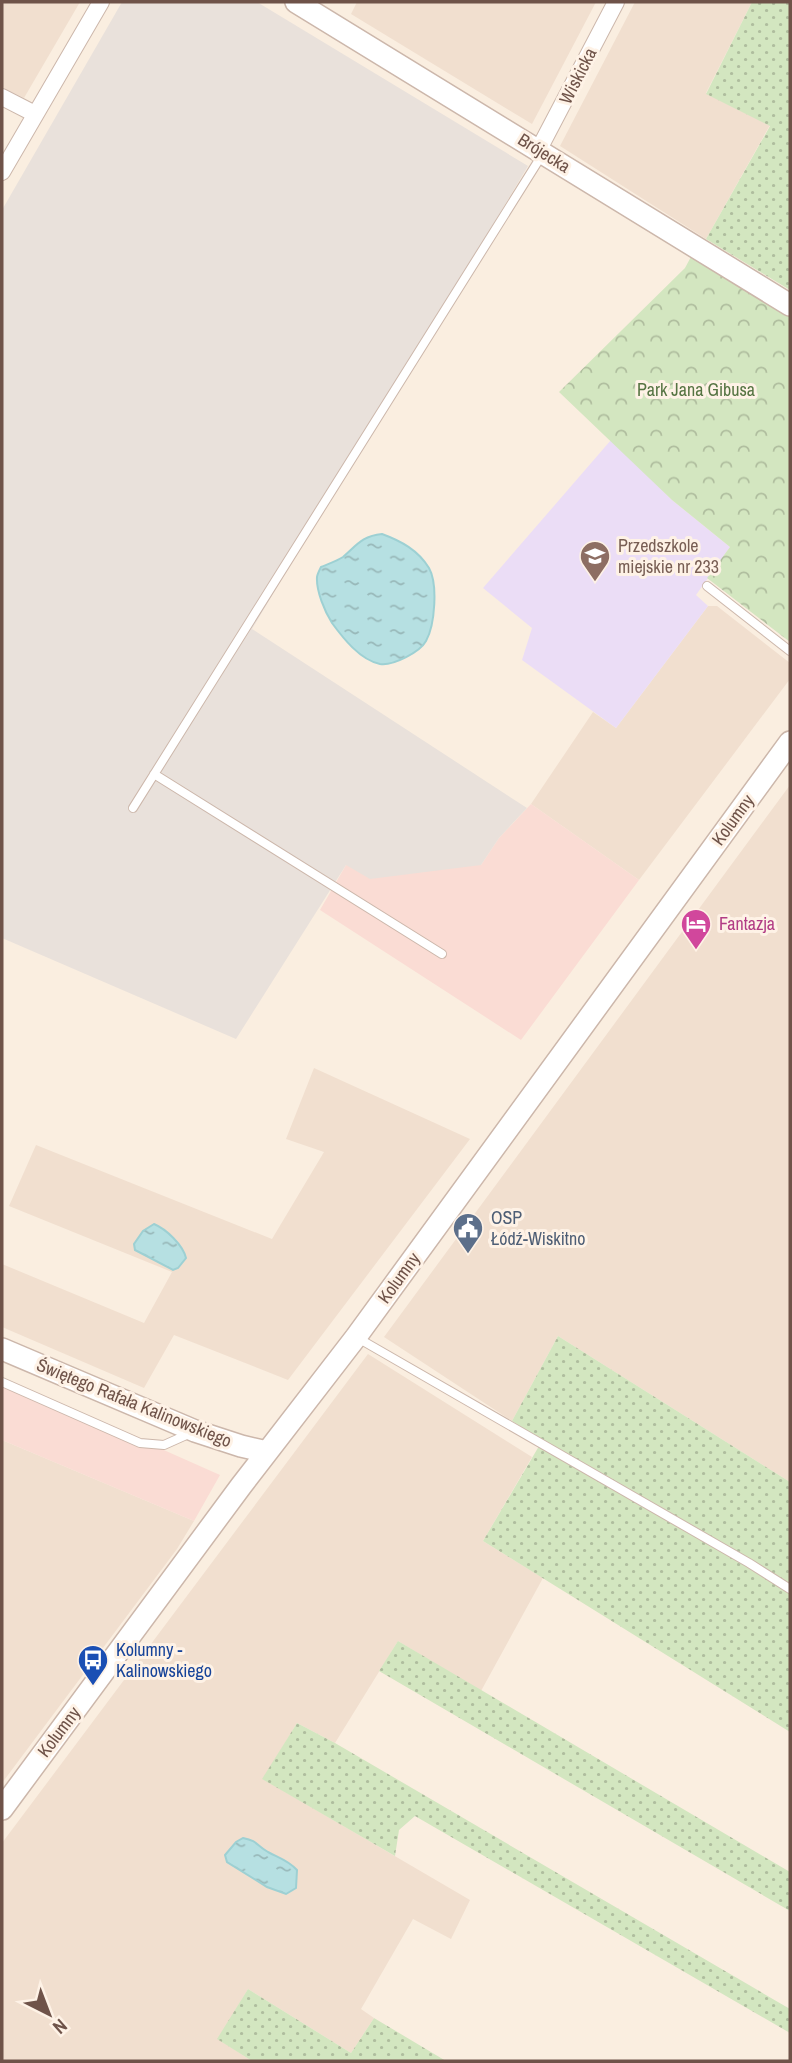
<svg xmlns="http://www.w3.org/2000/svg" width="792" height="2063" font-family="'Archivo Narrow',sans-serif">
<style>
.residential{fill:#f1dfcf}
.commercial{fill:#fadcd4}
.industrial{fill:#e9e1db}
.education{fill:#ebddf6}
.grass{fill:url(#grass-dots)}
.forest{fill:url(#forest-crowns)}
.water{fill:url(#water-ripples);stroke:#9dd0d3;stroke-width:2}
.lines{fill:none;stroke-linecap:round;stroke-linejoin:round}
.service-casing{stroke:#ccb7ab;stroke-width:10}
.minor-casing{stroke:#ccb7ab;stroke-width:18}
.tertiary-casing{stroke:#ccb7ab;stroke-width:24}
.service{stroke:#fff;stroke-width:8}
.minor{stroke:#fff;stroke-width:16}
.tertiary{stroke:#fff;stroke-width:21}
.labels{text-anchor:middle;stroke-width:6;stroke-linejoin:round;paint-order:stroke}
.street-label{font-size:18px;fill:#6f5349;stroke:#fef2e6}
.park-label{font-size:18px;fill:#557442;stroke:#fef2e6}
.education-label{font-size:18px;fill:#785e54;stroke:#fef2e6;text-anchor:start}
.hotel-label{font-size:18px;fill:#b23c85;stroke:#fef2e6;text-anchor:start}
.service-label{font-size:18px;fill:#4e5e75;stroke:#fef2e6;text-anchor:start}
.transit-label{font-size:18px;fill:#164399;stroke:#fef2e6;text-anchor:start}
</style>
<defs>
<pattern id="grass-dots" width="8" height="8" patternUnits="userSpaceOnUse" patternTransform="scale(1.75)"><rect width="8" height="8" fill="#d3e6c0"/><path d="M2 2h.1M6 6h.1" fill="none" stroke="#afbd9e" stroke-width="1.8" stroke-linecap="round"/></pattern>
<pattern id="forest-crowns" width="20" height="18" patternUnits="userSpaceOnUse" patternTransform="scale(1.75)"><rect width="20" height="18" fill="#d3e6c0"/><path d="M2 6a3 3 0 1 1 6 0M12 15a3 3 0 1 1 6 0" fill="none" stroke="#afbd9e"/></pattern>
<pattern id="water-ripples" width="26" height="14" patternUnits="userSpaceOnUse" patternTransform="scale(1.75)"><rect width="26" height="14" fill="#b6e0e2"/><path d="M2 4q2-2 4 0t4 0M15 11q2-2 4 0t4 0" fill="none" stroke="#98b8b9"/></pattern>
</defs>
<rect width="100%" height="100%" fill="#faeee0"/>
<path class="residential" d="M2,2H80L24,98L2,87Z
M357,2H596L532,124L351,14Z
M635,2H752L706,93L770,125L706,239L560,146Z
M708,606H717L790,663V679L639,880L531,804L593,712L616,728Z
M790,785V1482L558,1336L512,1421L384,1337Z
M314,1068L470,1139L288,1380L174,1335L144,1388L2,1327V1264L144,1323L172,1272L9,1206L36,1145L272,1239L324,1152L286,1139Z
M368,1354L532,1457L483,1541L543,1578L481,1691L398,1641L335,1743L297,1723L263,1779L470,1900L451,1939L413,1919L361,2009L374,2018L351,2053L248,1989L218,2039L252,2061H2V1843Z
M2,1440L194,1521L177,1549L2,1783Z"/>
<path class="commercial" d="M531,804L639,880L521,1040L320,910L346,865H481L499,838Z
M2,1378L220,1475L194,1521L2,1440Z"/>
<path class="industrial" d="M122,2H257L528,166L252,629L527,808L499,838L481,865L370,879L346,865L236,1039L2,938V210Z"/>
<path class="education" d="M611,440L672,500L730,547L696,595L708,606L616,728L522,660L532,628L483,588Z"/>
<path class="grass" d="M752,2H790V290L706,239L770,126L706,94Z
M558,1336L790,1482V1732L483,1541L542,1441L512,1421Z
M398,1641L790,1872V1911L379,1671Z
M297,1723L335,1743L790,2009V2033L415,1816L399,1830L395,1856L262,1779Z
M248,1989L351,2053L374,2018L446,2061H252L217,2039Z"/>
<path class="forest" d="M693,253L790,313V642L707,578L730,547L672,500L559,392L685,268Z"/>
<path class="water" d="M382,534C401,541 418,550 429,568C438,584 435,625 426,641C420,652 393,666 380,664C360,660 343,638 332,623C325,612 316,591 317,577C317,576 320,569 321,567C328,564 337,561 343,557C357,545 362,536 382,534Z
M154,1224C166,1229 183,1245 186,1258L178,1268L173,1270L135,1250L134,1244L143,1231Z
M243,1838C258,1841 256,1845 268,1852C279,1858 288,1860 297,1870L296,1888L286,1894L267,1887L227,1862L225,1855L236,1842Z"/>
<g class="lines">
<g class="service-casing">
<path id="service" d="M707,586L790,651
M154,774L442,954
M133,808L542,155
M356,1337L749,1563L790,1589
M2,1382L140,1443L164,1445L193,1432"/>
</g>
<g class="minor-casing">
<path id="minor" d="M2,97L35,114
M539,149L616,2
M2,172L101,2"/>
</g>
<g class="tertiary-casing">
<path id="tertiary" d="M296,2L790,305
M2,1349L195,1431L241,1446L267,1452
M2,1809L241,1486L356,1337L790,742"/>
</g>
<use href="#service" class="service"/>
<use href="#minor" class="minor"/>
<use href="#tertiary" class="tertiary"/>
</g>
<defs>
<g id="school-pin" transform="scale(1.575)"><path d="M0 17L-7.5 6A9.5 9.5 0 1 1 7.5 6Z" fill="#8d6e63" stroke="#fef2e6"/><path d="M0-5L7-2L0 1L-7-2ZM-4 1L0 2.5L4 1V4Q0 6-4 4Z" fill="#fff"/></g>
<g id="hotel-pin" transform="scale(1.575)"><path d="M0 17L-7.5 6A9.5 9.5 0 1 1 7.5 6Z" fill="#d1479c" stroke="#fef2e6"/><path d="M-6-4.5h1.5V1H6V5H4.5V3h-9V5H-6ZM-4 0a1.8 1.8 0 1 1 3.6 0ZM.5 0V-2.5h3Q6-2.5 6 0Z" fill="#fff"/></g>
<g id="civic-pin" transform="scale(1.575)"><path d="M0 17L-7.5 6A9.5 9.5 0 1 1 7.5 6Z" fill="#5c6f8a" stroke="#fef2e6"/><path d="M-.6-6.5H3V-4.5H.6V-3L4-1V1h2V6H-6V1h2V-1L-.6-3ZM-1.2 2.5V6h2.4V2.5Z" fill="#fff"/></g>
<g id="bus-pin" transform="scale(1.575)"><path d="M0 17L-7.5 6A9.5 9.5 0 1 1 7.5 6Z" fill="#1a4fb4" stroke="#fef2e6"/><path d="M-5-6H5V4H4V6H2V4H-2V6H-4V4H-5ZM-3.5-4V0h7V-4ZM-3.5 1.2v1.5H-2V1.2ZM2 1.2v1.5H3.5V1.2Z" fill="#fff"/></g>
</defs>
<g fill-rule="evenodd">
<use href="#school-pin" x="595" y="556"/>
<use href="#hotel-pin" x="696" y="924"/>
<use href="#civic-pin" x="468" y="1228"/>
<use href="#bus-pin" x="93" y="1660"/>
</g>
<g class="labels">
<g class="street-label">
<text transform="translate(578 76) rotate(-63)" y="6">Wiskicka</text>
<text transform="translate(544 153) rotate(32)" y="6">Brójecka</text>
<text transform="translate(733 820) rotate(-54)" y="6">Kolumny</text>
<text transform="translate(399 1278) rotate(-54)" y="6">Kolumny</text>
<text transform="translate(134 1403) rotate(22)" y="6">Świętego Rafała Kalinowskiego</text>
<text transform="translate(59 1732) rotate(-53)" y="6">Kolumny</text>
</g>
<g class="park-label">
<text x="696" y="396">Park Jana Gibusa</text>
</g>
<g class="education-label">
<text x="618" y="552">Przedszkole<tspan x="618" dy="21">miejskie nr 233</tspan></text>
</g>
<g class="hotel-label">
<text x="719" y="930">Fantazja</text>
</g>
<g class="service-label">
<text x="491" y="1224">OSP<tspan x="491" dy="21">Łódź-Wiskitno</tspan></text>
</g>
<g class="transit-label">
<text x="116" y="1656">Kolumny -<tspan x="116" dy="21">Kalinowskiego</tspan></text>
</g>
</g>
<rect width="792" height="2063" fill="none" stroke="#6f5349" stroke-width="7"/>
<g transform="translate(49 2014) rotate(138)" stroke="#fef2e6" stroke-width="5" paint-order="stroke">
<path d="M0-5L12 26L0 18L-12 26Z" fill="#6f5349"/>
<text y="-10" font-size="19" font-weight="bold" text-anchor="middle" fill="#6f5349">N</text>
</g>
</svg>
